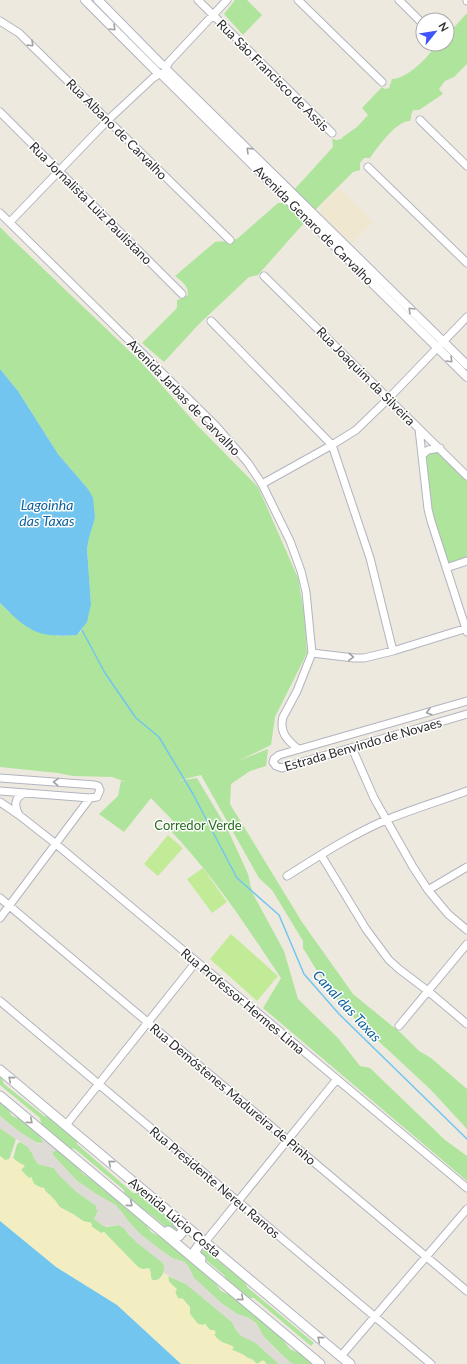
<svg xmlns="http://www.w3.org/2000/svg" width="467" height="1364" font-family="Lato,sans-serif">
<style>
.education{fill:#efe7cf}
.green{fill:#afe49c}
.sand{fill:#f2eec2}
.pitch{fill:#c2eb97}
.plaza{fill:#dedbd6}
.water{fill:#72c5ef}
.lines{fill:none;stroke-linecap:round;stroke-linejoin:round}
.stream{stroke:#72c5ef;stroke-width:1.5}
.minor-casing{stroke:#b2b4c0;stroke-width:9}
.tertiary-casing{stroke:#b2b4c0;stroke-width:10}
.secondary-casing{stroke:#b2b4c0;stroke-width:11}
.minor{stroke:#fff;stroke-width:7}
.tertiary{stroke:#fff;stroke-width:8}
.secondary{stroke:#fff;stroke-width:9}
.oneway{stroke:#a0a0a0}
.labels{text-anchor:middle;stroke-width:3;stroke-linejoin:round;paint-order:stroke}
.street-label{font-size:13px;fill:#2c2c2c;stroke:#fff}
.park-label{font-size:13px;fill:#256b1b;stroke:#fff}
.water-label{font-size:14px;font-style:italic;fill:#0d62a0;stroke:#fff}
</style>
<rect width="100%" height="100%" fill="#eee9df"/>
<path class="education" d="M339,188L373,222L352,243L321,214V206Z"/>
<path class="green" d="M235,0H247L262,15L243,35L224,14Z
M466,14L467,15V64L454,77L445,81L439,89L443,94L419,110H413L411,115V118L410,121C397,120 377,148 370,158H364L360,163V170L353,172L319,206L258,275L249,277L199,324L164,362L142,343L177,308V300L183,298L188,295C188,284 182,282 175,276L215,242C219,241 224,242 228,241C232,240 233,239 237,239L278,203H282L333,147L332,139L337,140L341,139L344,136L357,127L368,115L362,108L382,87L385,89L389,88L392,79C405,79 425,61 432,50L430,44H447V32H450Z
M0,227L10,237L141,362L196,424L258,487L298,578L304,612L307,653L275,717L271,745L238,761L268,749L266,766L250,771L231,784L230,804L302,922L353,994L402,1034L419,1051L431,1058L467,1089V1129L431,1090L357,1021L328,989L303,948V941L272,890L259,878L201,775L177,781L197,778L228,830L248,874L252,892L284,951L298,999L338,1038L360,1066L370,1068L445,1140L467,1156V1181L263,1008L281,978C247,927 213,875 170,830L175,823L151,798L124,832L99,814L118,796L121,781L126,782L112,777L73,776L58,773L0,767V603L9,612L57,636L77,635L82,630L91,604L87,549L89,538L95,518L88,489L58,454L18,391L0,369Z
M438,450L467,480V559L448,565L430,510L425,457L430,451Z
M0,1073L4,1084L44,1116L52,1117L76,1137L77,1144L133,1193H142L151,1200L155,1207L179,1226V1231L173,1233L150,1214L142,1210L125,1196L124,1190L75,1149L69,1148L42,1127L40,1118L0,1085Z
M0,1101L7,1107L12,1116L23,1120L35,1130L43,1141L42,1143C34,1145 7,1122 0,1116Z
M0,1128L16,1139L9,1160H5L0,1156Z
M20,1142L28,1147L31,1152H32L34,1158L38,1164L54,1168L60,1176L77,1192L97,1206L98,1211L94,1219L106,1227L119,1225L124,1228L130,1236L161,1261L165,1266C163,1275 161,1281 152,1280L145,1269H141L138,1267L104,1232L101,1233L73,1214L60,1207L51,1196L42,1188L34,1184L31,1177L29,1179L21,1170L24,1166L13,1159L17,1144Z
M56,1150C72,1155 78,1175 93,1179L145,1223L151,1232L163,1238L214,1281L221,1291L230,1295L237,1300L281,1337L290,1349L301,1354L312,1364H293L288,1361L264,1337L256,1323L237,1314L221,1303L194,1278L188,1266L184,1262L172,1258L154,1245L139,1233L128,1221L121,1211L110,1202L96,1194L77,1181L52,1154L53,1152Z
M205,1249L226,1267L236,1272L245,1280L247,1287L314,1343L311,1346L254,1298H245L228,1282L224,1275L200,1255V1251L202,1250Z
M168,1276L186,1284L232,1322L236,1330L256,1343L279,1364H266L265,1361L258,1364C252,1360 238,1351 232,1350V1346C222,1342 222,1344 214,1335L215,1333L214,1330H210L205,1324L202,1325L198,1324L190,1314V1307L182,1298L180,1299L178,1298L171,1283L169,1282Z"/>
<path class="sand" d="M0,1156L5,1160L13,1158L21,1164H22L25,1166L21,1170L29,1178L31,1177L34,1184L41,1188L42,1187L45,1189V1191L55,1200L60,1208L73,1214L83,1221L87,1222H90L92,1224V1227L101,1233L104,1232L138,1267L143,1269L149,1268C152,1272 150,1276 152,1280H159L164,1273L168,1276L169,1282L177,1289L175,1293L178,1298L180,1299L182,1298L190,1308V1314L198,1324L202,1325L205,1324L210,1330H214L216,1333L214,1335C223,1345 226,1342 234,1347L232,1350L244,1355L247,1358L252,1359L257,1364L263,1360L266,1364H181L117,1305L56,1267L0,1221Z"/>
<path class="pitch" d="M168,835L183,848L158,876L144,864Z
M203,868L227,902L212,913L187,879Z
M231,934L278,976L257,1001L210,959Z"/>
<path class="plaza" d="M0,1116L17,1130L39,1144L42,1143L43,1141L41,1136L42,1134L61,1152L56,1150L53,1152L52,1154L77,1181L96,1194L116,1205L128,1221L139,1233L154,1245L172,1258L184,1262L188,1266L194,1278L205,1288L221,1303L237,1314L247,1317L252,1320L257,1325L264,1337L277,1351L293,1364H279L256,1343L241,1336L236,1330L232,1322L186,1284L164,1273V1264L136,1242L124,1228L118,1225L103,1226L94,1219L98,1211L96,1209V1206L77,1192L60,1176L54,1168L38,1164L34,1158L32,1152H31L28,1147L0,1128Z"/>
<path class="water" d="M0,369L18,391L58,454L88,489L93,498L95,518L89,538L87,549L91,604L87,622L77,635C37,638 28,631 0,603Z
M0,1221L56,1267L117,1305L181,1364H0Z"/>
<g class="lines">
<path class="stream" d="M82,630L105,673L136,718L159,737L193,794L237,878L279,915L304,974L339,1014L467,1139"/>
<g class="minor-casing">
<path id="minor" d="M198,0L332,133
M298,0L382,82
M399,0L423,24
M467,0V1
M0,21L19,33L28,42L230,240
M166,68L169,62L227,0
M0,112L182,294
M420,120L467,166
M368,167L467,263
M0,213L216,426L248,463L262,484L290,541L301,571L306,592L312,653L297,691L283,717C279,732 287,740 298,749
M10,222L108,120L153,78L159,74
M264,276L467,476
M211,321L332,445L370,558L393,651
M419,429L428,509L431,521L467,632
M422,455L428,450L440,448
M262,484L332,445L356,430L388,399L467,317
M446,568L467,561
M312,653L354,658H364L393,651L467,628
M467,701L279,755L274,759L273,762L276,766L282,768L467,714
M352,748L374,798L413,867L428,890L448,914L467,930
M0,778L95,785L98,786L100,790L97,797L90,798L0,791
M0,802L19,815L56,844L467,1188
M19,815C14,805 14,798 25,793
M321,855L366,929L389,960L399,969L428,991L467,1024
M287,876C319,856 351,835 386,820C413,809 440,801 467,791
M428,890L467,867
M0,898L467,1291
M0,918L90,798
M0,1001L431,1364
M399,1026L467,944
M66,1125L196,962
M205,1242L337,1079
M341,1356L467,1209"/>
</g>
<g class="tertiary-casing">
<path id="tertiary" d="M85,0L158,73L161,74L467,377
M98,0L161,64L165,66L166,69L467,365"/>
</g>
<g class="secondary-casing">
<path id="secondary" d="M0,1070L350,1364
M0,1096L320,1364
M168,1231L175,1236H179L183,1231L182,1227L177,1222
M201,1259L197,1256L195,1251L200,1244L205,1242"/>
</g>
<use href="#minor" class="minor"/>
<use href="#tertiary" class="tertiary"/>
<use href="#secondary" class="secondary"/>
</g>
<defs><path id="oneway-chevron" d="M-2-3.5L2.5 0L-2 3.5" fill="none" stroke-width="1.6" stroke-linecap="round" stroke-linejoin="round"/></defs>
<g class="oneway">
<use href="#oneway-chevron" transform="translate(113 28) rotate(45)"/>
<use href="#oneway-chevron" transform="translate(31 44) rotate(44)"/>
<use href="#oneway-chevron" transform="translate(249 150) rotate(-136)"/>
<use href="#oneway-chevron" transform="translate(411 310) rotate(-135)"/>
<use href="#oneway-chevron" transform="translate(450 360) rotate(45)"/>
<use href="#oneway-chevron" transform="translate(351 657) rotate(4)"/>
<use href="#oneway-chevron" transform="translate(429 712) rotate(164)"/>
<use href="#oneway-chevron" transform="translate(56 782) rotate(-176)"/>
<use href="#oneway-chevron" transform="translate(11 1079) rotate(-140)"/>
<use href="#oneway-chevron" transform="translate(30 1121) rotate(40)"/>
<use href="#oneway-chevron" transform="translate(111 1163) rotate(-140)"/>
<use href="#oneway-chevron" transform="translate(130 1204) rotate(40)"/>
<use href="#oneway-chevron" transform="translate(241 1298) rotate(40)"/>
<use href="#oneway-chevron" transform="translate(320 1339) rotate(-140)"/>
</g>
<g class="labels">
<g class="street-label">
<text transform="translate(273 75) rotate(45)" y="5">Rua São Francisco de Assis</text>
<text transform="translate(117 129) rotate(45)" y="5">Rua Albano de Carvalho</text>
<text transform="translate(91 203) rotate(45)" y="5">Rua Jornalista Luiz Paulistano</text>
<text transform="translate(314 225) rotate(45)" y="5">Avenida Genaro de Carvalho</text>
<text transform="translate(366 376) rotate(45)" y="5">Rua Joaquim da Silveira</text>
<text transform="translate(184 397) rotate(46)" y="5">Avenida Jarbas de Carvalho</text>
<text transform="translate(363 744) rotate(-16)" y="5">Estrada Benvindo de Novaes</text>
<text transform="translate(243 1001) rotate(40)" y="5">Rua Professor Hermes Lima</text>
<text transform="translate(233 1094) rotate(40)" y="5">Rua Demóstenes Madureira de Pinho</text>
<text transform="translate(215 1182) rotate(40)" y="5">Rua Presidente Nereu Ramos</text>
<text transform="translate(175 1217) rotate(40)" y="5">Avenida Lúcio Costa</text>
</g>
<g class="park-label">
<text x="198" y="830">Corredor Verde</text>
</g>
<g class="water-label">
<text x="47" y="510">Lagoinha<tspan x="47" dy="16">das Taxas</tspan></text>
<text transform="translate(347 1006) rotate(47)" y="5">Canal das Taxas</text>
</g>
</g>
<g transform="translate(435 32) rotate(60)"><circle r="19" fill="#ffffff" stroke="#ababab"/>
<path d="M0-3L7 15L0 10L-7 15Z" fill="#3f54fb"/>
<text y="-6" font-size="11" font-weight="bold" text-anchor="middle" fill="#2c2c2c">N</text>
</g>
</svg>
